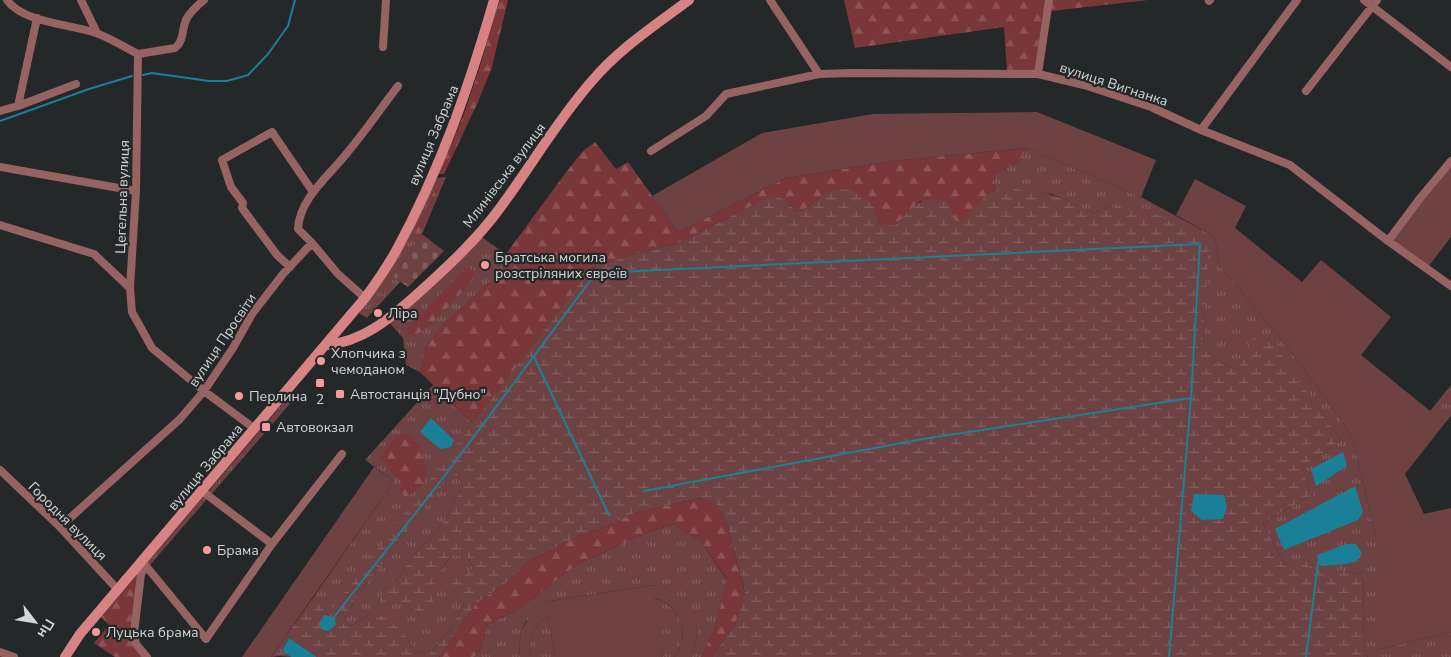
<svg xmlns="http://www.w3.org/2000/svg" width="1451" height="657" font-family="'Nunito Sans',sans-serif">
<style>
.grass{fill:url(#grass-tufts)}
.forest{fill:url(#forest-firs)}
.wetland{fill:url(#wetland-marsh);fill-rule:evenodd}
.cemetery{fill:url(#cemetery-stones)}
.green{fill:#6e4242}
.water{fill:#198098}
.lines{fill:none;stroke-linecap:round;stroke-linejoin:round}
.stream{stroke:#198098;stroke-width:2}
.minor{stroke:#976262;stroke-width:8}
.secondary{stroke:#d78283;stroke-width:10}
.poi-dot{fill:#f59b9b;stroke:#242829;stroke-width:2}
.labels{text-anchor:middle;stroke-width:4.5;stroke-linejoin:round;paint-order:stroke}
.street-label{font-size:14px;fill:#d3d5d6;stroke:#242829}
.poi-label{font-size:14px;fill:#d3d5d6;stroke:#242829;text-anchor:start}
</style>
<defs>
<pattern id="grass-tufts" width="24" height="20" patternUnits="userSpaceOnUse" patternTransform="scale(1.25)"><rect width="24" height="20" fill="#6e4242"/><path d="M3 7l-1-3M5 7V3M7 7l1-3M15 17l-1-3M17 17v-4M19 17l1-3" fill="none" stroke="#825c5d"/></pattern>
<pattern id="forest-firs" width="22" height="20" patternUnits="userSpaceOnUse" patternTransform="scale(1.25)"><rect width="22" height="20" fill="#7a3739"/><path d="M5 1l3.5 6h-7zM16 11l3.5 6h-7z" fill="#8c5355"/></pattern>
<pattern id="wetland-marsh" width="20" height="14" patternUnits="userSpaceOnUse" patternTransform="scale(1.25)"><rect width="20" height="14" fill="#6e4242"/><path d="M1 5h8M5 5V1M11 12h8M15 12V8" fill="none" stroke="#825c5d"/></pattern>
<pattern id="cemetery-stones" width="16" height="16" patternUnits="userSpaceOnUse" patternTransform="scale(1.25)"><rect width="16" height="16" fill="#6e4242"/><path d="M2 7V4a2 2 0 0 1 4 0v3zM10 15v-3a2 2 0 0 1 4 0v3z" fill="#825c5d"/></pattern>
</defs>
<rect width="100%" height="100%" fill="#242829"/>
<path class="grass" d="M1027,148L1141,197L1215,237L1219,265L1281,339L1340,418L1353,440L1376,537V650L1451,632V657H1368L1365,654L1363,617L1364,574L1285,566L1263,523L1312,495L1302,467L1341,440L1309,395L1238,370L1215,360L1203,346L1207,266L1111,206L1093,213L1052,194L1020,189H995L994,174L1020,161Z
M446,177L422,234L393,277L400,282L367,318L359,313L400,254L437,178Z
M480,236L506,254L503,270L443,325L426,347L420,372L406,365L403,338L389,322Z
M433,385L473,424L331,611L313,598L394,481L365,460Z
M1451,385V416L1445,423L1430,411Z
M290,395L294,399L210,496L207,493Z
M461,476L458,494L447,517L433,536L418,549L400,575L382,592L419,613L434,587L438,574L451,556H467L473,568L462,577L454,592L464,605L449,631L429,654L416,652L406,636L371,613L355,624L346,626L343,623L355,599L440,487L451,477Z
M205,495L208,498L150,565L147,563Z
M674,524L701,542L727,580L715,629L702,657H691C707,623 689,592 653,585L544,602L525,623L521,631L519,647L520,657H474L481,649L487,625L522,607L576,565L646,533Z
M653,598C681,605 692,634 674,657H663Z
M548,616L555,657H531C527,640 534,625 548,616Z"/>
<path class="forest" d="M499,0H508L492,67L478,102L444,174H438L464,114L481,63Z
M844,0H1148L1043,12L1035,70L1007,71L1004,27L855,48Z
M595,142L616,169L628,162L678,232L786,178L892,161L1027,148L1020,161L994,174L995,189C981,200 972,216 956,223L920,201L895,225H880L873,205L828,191L807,208L796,212L787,201L753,205L676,244L627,256L591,268L473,424L420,372L426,347L443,325L503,270L506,254L564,175L582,152Z
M439,182L442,183L420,234L416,238L413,235Z
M467,267L475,271L473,280L433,323L414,337L407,333L406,329Z
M409,433L420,446L427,473L422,486L406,498L400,491L401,481L391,472L380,457L396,436Z
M700,498L717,505L727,524L745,593L735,625L712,657H702L715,629L727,579L701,542L674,524L646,533L576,565L522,607L487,625L481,649L474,657H439L476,604L511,579L529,561L578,536L605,527L634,513Z
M138,574L131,634L143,657H115L94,643L109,625L101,617Z"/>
<path class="wetland" d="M852,189L873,205L880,225H895C915,206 917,196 947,201L956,223C972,215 978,199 993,191C997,188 1004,189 1008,189C1043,188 1062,198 1093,213L1111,206L1151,212L1209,241L1203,346L1215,360L1238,370L1252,338L1272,342L1341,440L1302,467L1312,495L1263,523L1285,566L1306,556L1310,568L1364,574L1363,617L1365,654L1368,657H712L735,625L745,592L727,524L717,505L700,498L634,513L605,527L578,536L529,561L511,579L476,604L439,657H317L289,638L282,651L291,657L279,656L271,657L313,598L331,610L591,268L627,256L676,244L773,195L787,201L796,212L807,208L828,191ZM461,476L458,494L447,517L433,536L418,549L400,575L382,592L380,602L403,604L419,613L433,607C434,581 436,576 451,556H467L473,568L462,577L451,580L454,592L464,605L449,631L429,654L416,652L406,636L388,618L371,613L355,624L346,626L343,623L355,599L440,488L451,477Z"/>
<path class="cemetery" d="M422,234L444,251L408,287L393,277Z"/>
<path class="green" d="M1037,112L1156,160L1141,197L1027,148L892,161L786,178L678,232L652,196L762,133L873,114Z
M1451,164V237L1428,267L1392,240Z
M1195,179L1246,206L1235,228L1302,282L1321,260L1391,317L1361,355L1445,423L1405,474L1424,514L1451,508V632L1376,650V537L1353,440L1340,418L1281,339L1219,265L1215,237L1176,215Z
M374,467L394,481L271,657H242Z
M653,585C690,592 707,622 691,657H674C692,635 681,605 654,598L663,657H555L548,616C534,625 527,640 531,657H520L519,647L521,631L530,616L544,602Z"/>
<path class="water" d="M431,418L454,440L451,447L440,449L420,432Z
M1343,452L1347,466L1316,486L1311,469Z
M1355,486L1363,512L1358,520L1284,550L1275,529Z
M1194,494L1224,495L1227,507L1223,519L1202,520L1191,511Z
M1346,544H1356L1362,553L1357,561L1346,564L1322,566L1318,563L1317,555Z
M324,615L334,617L336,624L329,631L322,630L319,623Z
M289,638L317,657H291L282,651Z"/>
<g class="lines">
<path class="stream" d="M143,75L152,73L209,81H227L248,75L268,54L288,26L295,0
M0,121L89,89L132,76
M534,357L609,515
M644,491L923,439L1191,398
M334,617L443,478L596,273L1200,244L1191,398L1169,657
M1306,657L1318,563"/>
<path class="minor" d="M7,0C23,23 71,24 96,33C110,38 124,47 138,54
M81,0L97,33
M770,0L819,74
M1364,0L1451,67
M1209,1L1210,0
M383,47L386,0
M138,54L136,191L130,288L132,312L152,348L204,391L255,429
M138,54L175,48C185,40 181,29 187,18C191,11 198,5 204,0
M1038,74L1049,0
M1306,91L1377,0
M18,106L37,18
M0,111L18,106L76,84
M1201,130L1297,0
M651,151L706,116L726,94L819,74L851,73L1038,74L1084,85L1151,107L1201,130L1290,165L1388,241L1451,286
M0,167L136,191
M0,225L94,254L130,288
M1388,241L1421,197L1451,161
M290,267L277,255L242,208L243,203L231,187L222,160L272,132L313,192
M365,298L338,274L312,243L298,229C299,199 330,175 347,153C365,132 381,108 398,86
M0,470L60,527L118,590
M202,491L272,544
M60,527L180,419L204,391L233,348L252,314L283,274L312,243
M143,563L146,566L141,574L134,633L136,644L147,657
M146,566L206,639L272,544L342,454
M0,652L14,657"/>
<path class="secondary" d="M326,345C362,342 388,320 414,297C444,270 476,241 500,208C531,166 557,121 591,82C619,49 654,26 689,0
M65,657L80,634L365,298C376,283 387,267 396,251C440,170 469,87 494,0"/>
</g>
<g class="poi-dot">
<circle cx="485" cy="265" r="5"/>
<circle cx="378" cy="313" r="5"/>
<circle cx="321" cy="361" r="5"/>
<rect x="315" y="378" width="10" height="10" rx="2.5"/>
<rect x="335" y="389" width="10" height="10" rx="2.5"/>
<circle cx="239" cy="396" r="5"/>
<rect x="261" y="422" width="10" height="10" rx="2.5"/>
<circle cx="207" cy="550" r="5"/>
<circle cx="96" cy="632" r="5"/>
</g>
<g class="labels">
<g class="street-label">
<text transform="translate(1114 84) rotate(18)" y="5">вулиця Вигнанка</text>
<text transform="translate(433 135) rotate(-67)" y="5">вулиця Забрама</text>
<text transform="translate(504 175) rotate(-53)" y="5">Млинівська вулиця</text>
<text transform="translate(122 197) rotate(-88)" y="5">Цегельна вулиця</text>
<text transform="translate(222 340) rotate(-56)" y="5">вулиця Просвіти</text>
<text transform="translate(205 467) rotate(-50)" y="5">вулиця Забрама</text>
<text transform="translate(68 521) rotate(45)" y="5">Городня вулиця</text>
</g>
<g class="poi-label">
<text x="495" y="262">Братська могила<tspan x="495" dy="16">розстріляних євреїв</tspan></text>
<text x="388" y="318">Ліра</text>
<text x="331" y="358">Хлопчика з<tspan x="331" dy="16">чемоданом</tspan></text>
<text x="350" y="399">Автостанція "Дубно"</text>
<text x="249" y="401">Перлина</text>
<text x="320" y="404" text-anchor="middle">2</text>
<text x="276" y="432">Автовокзал</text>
<text x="217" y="555">Брама</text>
<text x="106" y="637">Луцька брама</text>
</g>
</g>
<g transform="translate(35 622) rotate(121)" stroke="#242829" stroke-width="4" paint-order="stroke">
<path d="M0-4L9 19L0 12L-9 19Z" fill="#d3d5d6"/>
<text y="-8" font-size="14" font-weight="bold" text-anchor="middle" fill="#d3d5d6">Пн</text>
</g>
</svg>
